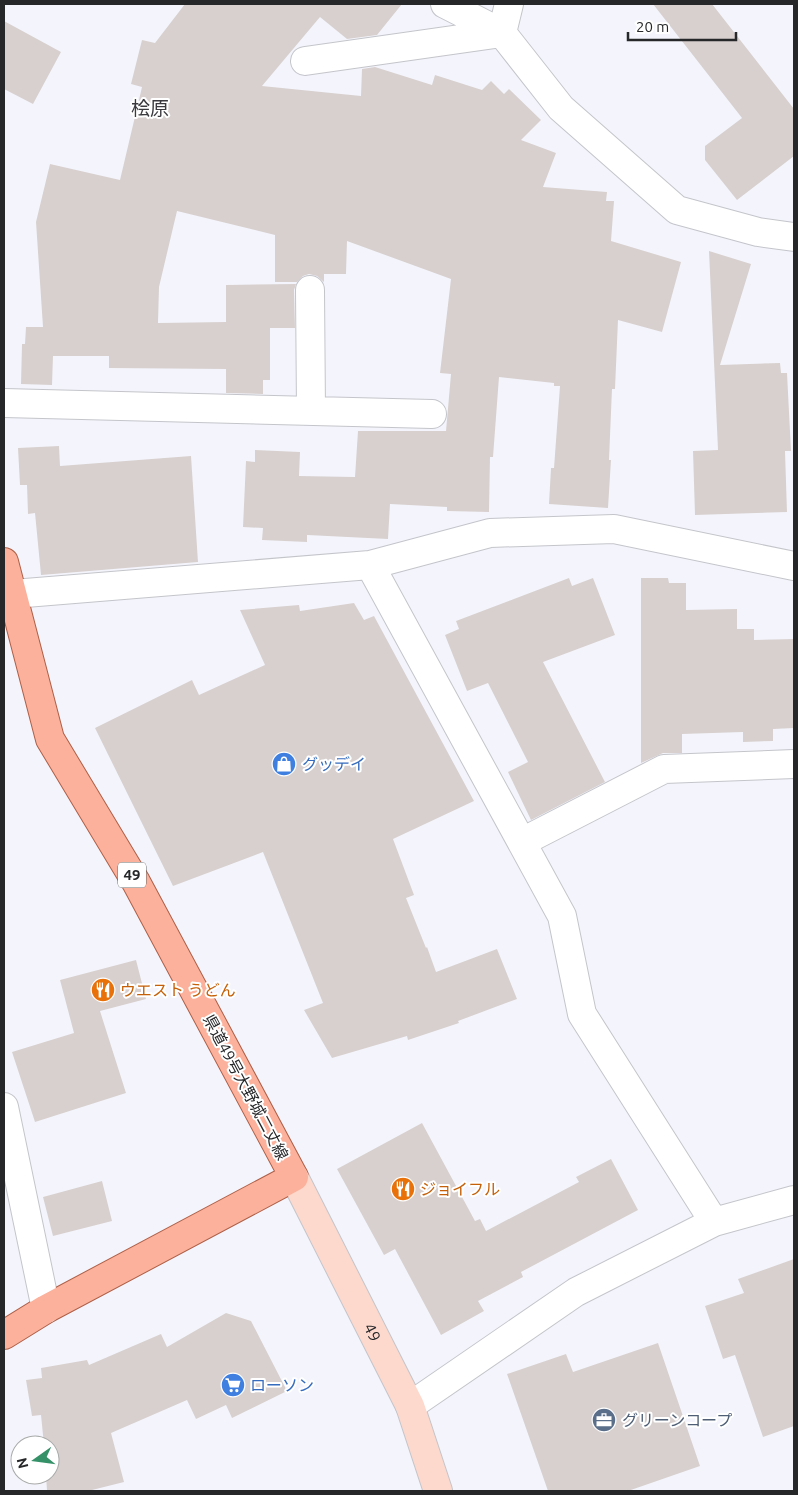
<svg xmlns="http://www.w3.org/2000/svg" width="798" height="1495" font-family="Ubuntu,'Noto Sans JP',sans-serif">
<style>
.building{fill:#d8d0cf}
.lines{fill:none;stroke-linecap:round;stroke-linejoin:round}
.street-casing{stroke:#c4c5cb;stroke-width:30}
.secondary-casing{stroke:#c4c5cb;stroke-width:30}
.primary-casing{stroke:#ae5f48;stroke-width:30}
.street{stroke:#fff;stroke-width:28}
.secondary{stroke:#fdd8cd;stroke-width:28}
.primary{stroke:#fbb19b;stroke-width:28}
.labels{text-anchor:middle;stroke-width:4;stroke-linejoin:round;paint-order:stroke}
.shield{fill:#fff;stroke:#676869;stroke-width:1}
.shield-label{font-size:15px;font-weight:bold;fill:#262729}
.shop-label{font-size:16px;fill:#366cbe;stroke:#fff;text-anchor:start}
.food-label{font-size:16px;fill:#c56008;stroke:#fff;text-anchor:start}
.street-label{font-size:16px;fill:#262729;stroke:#fff}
.service-label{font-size:16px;fill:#4e5e75;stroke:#fff;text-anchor:start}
.quarter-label{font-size:19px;fill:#3a3a3f;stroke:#fff}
</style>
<rect width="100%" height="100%" fill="#f4f5fc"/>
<path class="building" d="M185,4H402L377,35L347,39L320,17L262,86L361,96L362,69L375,67L432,85L435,75L482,90L491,81L504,94L509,89L541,120L521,140L556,153L543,187L607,192L606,201H614L611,241L681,262L662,332L618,320L615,389H612L609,460H611L608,508L549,504L551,468H554L560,386H554V383L499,377L493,457H490L489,512L447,511V507L390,504L388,539L307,535V542L262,540L263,528L243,527L246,461L255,462V450L300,452L299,476L355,477L358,431H446L451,374L440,373L451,279L347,241L346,274H324V282L317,276L309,274L303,276L297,282H275V235L177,211L159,287L158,323L226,322V285L296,284L294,290L295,328H270V380H263V394L226,393V369L109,368V356H53L52,385L21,384L22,344H25L26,327H43L36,222L50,164L120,180L142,87L131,84L142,40L155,43Z
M653,4H712L794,109V156L737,200L705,160V146L742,118Z
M4,21L61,52L33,104L4,89Z
M709,251L751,264L720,365L780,363L781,373H787L791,451H785L787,512L695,515L693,451L718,450Z
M59,446L60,466L191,456L198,562L41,575L35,513L28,514L27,485H20L18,448Z
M569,578L572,586L593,578L615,635L543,662L605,782L531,820L508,772L528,762L488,683L467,691L445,635L459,629L456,621Z
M641,578H668L669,583H686V610L737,609V629H754V640L794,639V728L773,729V741L743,742V732L682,734V753H663L641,763Z
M354,603L364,620L374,616L474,801L393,839L414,895L406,898L426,948L427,947L436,972L497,949L517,999L458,1021L459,1023L408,1040L407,1036L332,1058L304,1010L323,1003L263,852L173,886L95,728L192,680L199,695L265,665L240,610L299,605L300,611Z
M136,960L146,999L100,1011L126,1093L35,1122L12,1052L74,1033L60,980Z
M422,1123L475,1221L480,1219L486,1231L579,1182L576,1177L611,1159L638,1210L521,1272L523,1277L478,1301L484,1311L441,1335L395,1249L384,1255L337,1169Z
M102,1181L112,1221L53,1236L43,1197Z
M794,1259V1426L763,1437L735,1355L723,1359L705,1306L744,1293L738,1279Z
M226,1313L251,1321L287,1391L232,1418L226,1405L196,1419L187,1400L111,1433L124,1482L88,1491H47L46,1475H50V1445H44L41,1415L32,1416L26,1380L42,1378L41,1368L87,1360L89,1365L161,1334L167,1347Z
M658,1343L700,1466L628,1491H548L507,1374L566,1354L573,1372Z"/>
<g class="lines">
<g class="street-casing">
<path id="street" d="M445,4L502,33L509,4
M305,61L502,33L561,108L677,210L758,232L794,237
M310,290L311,411
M4,403L432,414
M370,565L562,916L582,1014L714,1222
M4,592L13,594L370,565L490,533L614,529L794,566
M522,842L664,769L794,764
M4,1107L46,1309
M410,1406L576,1292L714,1222L794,1200"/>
</g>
<g class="secondary-casing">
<g id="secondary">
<path id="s1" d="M294,1177L410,1406L438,1491"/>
</g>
</g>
<g class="primary-casing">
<path id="primary" d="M4,562L50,739L136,882L294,1177L46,1309L4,1335"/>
</g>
<use href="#street" class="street"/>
<use href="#secondary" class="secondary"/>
<use href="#primary" class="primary"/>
</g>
<defs>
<g id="shop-disc" transform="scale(1.25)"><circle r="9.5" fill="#3f7fe0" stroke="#fff"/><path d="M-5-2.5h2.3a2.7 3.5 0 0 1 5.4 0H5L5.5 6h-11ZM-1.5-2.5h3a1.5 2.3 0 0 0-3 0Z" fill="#fff"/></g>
<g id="restaurant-disc" transform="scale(1.25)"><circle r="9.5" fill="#e8710a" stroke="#fff"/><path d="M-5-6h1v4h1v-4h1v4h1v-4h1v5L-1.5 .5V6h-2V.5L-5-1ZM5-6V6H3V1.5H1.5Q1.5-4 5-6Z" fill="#fff"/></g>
<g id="supermarket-disc" transform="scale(1.25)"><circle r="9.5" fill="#3f7fe0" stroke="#fff"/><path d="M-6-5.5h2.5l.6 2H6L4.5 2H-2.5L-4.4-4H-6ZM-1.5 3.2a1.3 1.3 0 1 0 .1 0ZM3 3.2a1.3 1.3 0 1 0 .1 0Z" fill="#fff"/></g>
<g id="office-disc" transform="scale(1.25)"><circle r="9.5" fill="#5c6f8a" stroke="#fff"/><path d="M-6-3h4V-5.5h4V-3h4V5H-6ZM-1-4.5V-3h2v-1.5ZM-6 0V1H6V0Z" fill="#fff"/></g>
</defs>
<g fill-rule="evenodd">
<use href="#shop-disc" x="284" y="764"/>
<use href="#restaurant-disc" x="103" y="990"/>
<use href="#restaurant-disc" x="403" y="1189"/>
<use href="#supermarket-disc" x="233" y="1385"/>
<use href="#office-disc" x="604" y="1420"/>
</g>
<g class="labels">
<rect class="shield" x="118" y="862.5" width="28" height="25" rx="4"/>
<g class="shield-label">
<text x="132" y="880">49</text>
</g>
<g class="shop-label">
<text x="302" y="770">グッデイ</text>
<text x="250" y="1391">ローソン</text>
</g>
<g class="food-label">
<text x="120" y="996">ウエスト うどん</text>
<text x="420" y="1195">ジョイフル</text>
</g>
<g class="street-label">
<text transform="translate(246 1087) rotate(62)" y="6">県道49号大野城二丈線</text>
<text dy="6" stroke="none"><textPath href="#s1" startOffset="174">49</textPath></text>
</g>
<g class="service-label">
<text x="622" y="1426">グリーンコープ</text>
</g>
<g class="quarter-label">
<text x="150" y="115">桧原</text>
</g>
</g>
<rect width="798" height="1495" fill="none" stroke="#262729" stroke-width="10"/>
<g transform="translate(35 1460) rotate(256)"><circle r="24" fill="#ffffff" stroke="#a8a9a9"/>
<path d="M0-4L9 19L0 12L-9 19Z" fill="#359168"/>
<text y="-8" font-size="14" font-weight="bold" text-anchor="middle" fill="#262729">N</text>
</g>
<path d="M628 32v8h108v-8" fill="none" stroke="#262729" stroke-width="2.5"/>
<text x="636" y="32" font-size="15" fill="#262729" stroke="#ffffff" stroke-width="4" paint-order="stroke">20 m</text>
</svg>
